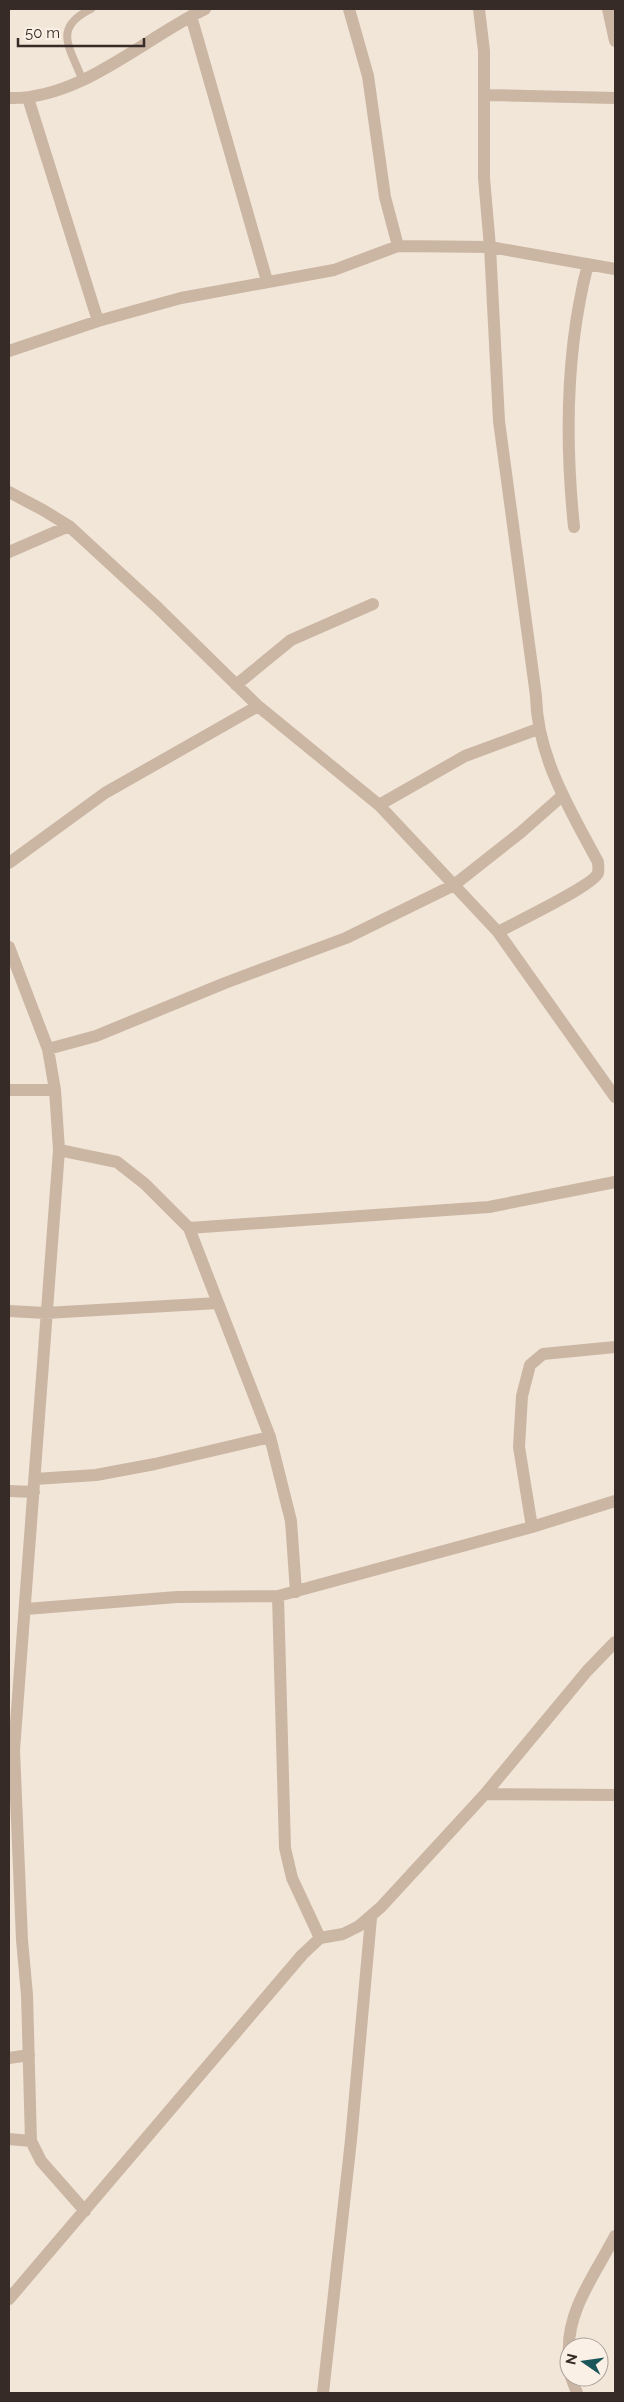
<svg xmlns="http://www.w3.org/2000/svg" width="624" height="2402" font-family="Raleway,sans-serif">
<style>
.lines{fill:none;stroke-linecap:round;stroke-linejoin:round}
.lane{stroke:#cbb6a4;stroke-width:8}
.street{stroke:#cbb6a4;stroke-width:12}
</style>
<rect width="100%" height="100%" fill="#f2e6d8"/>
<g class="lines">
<path class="lane" d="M82,79C70,47 52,28 91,9"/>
<path class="street" d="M349,9L368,76L385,197L398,246
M479,9L484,51V178L490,247L499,421L536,696C537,756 570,810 598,862C598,865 599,870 598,873C594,885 513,924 498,932
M608,9L615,41
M191,16L267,281
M485,95L615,98
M9,98C80,100 143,39 205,9
M28,98L98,321
M9,351L98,321L181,298L334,270L398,246L490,247L615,269
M9,492L43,510L69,526L157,607L258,706L379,805L498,932L615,1097
M574,527C565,440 566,348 588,264
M9,552L69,526
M236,685L291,640L373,604
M379,805L465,756L538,729
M9,863L105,793L258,706
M9,947L48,1049L55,1090L59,1150L14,1750L22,1940L27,1995L31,2141L41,2161L85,2211
M48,1049L96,1036L225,983L346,938L454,885L520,833L562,796
M9,1090H55
M59,1150L117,1162L145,1184L189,1228L270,1437L291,1521L296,1592
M189,1228L489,1207L615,1182
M9,1311L46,1313L218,1303
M35,1479L96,1475L155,1464L270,1437
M9,1491L34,1492
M532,1527L519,1447L522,1396L530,1365L543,1354L615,1347
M278,1596L285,1848L292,1878L320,1938
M26,1609L177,1597L278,1596L532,1527L615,1501
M485,1794L615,1795
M9,2058L29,2055
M9,2139L31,2141
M9,2299L302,1955L320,1938L343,1934L359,1926L381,1907L485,1794L587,1671L615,1642
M569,2354C566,2311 596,2273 615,2236
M571,2377L577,2393
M323,2393L351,2140L371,1918"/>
</g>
<rect width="624" height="2402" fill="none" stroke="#362b26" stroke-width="20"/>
<g transform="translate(584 2362) rotate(283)"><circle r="24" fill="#faf0e5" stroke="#aca199"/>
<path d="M0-4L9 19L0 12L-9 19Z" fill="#1a5559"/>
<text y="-8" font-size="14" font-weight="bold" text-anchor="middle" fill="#362b26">N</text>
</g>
<path d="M18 38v8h126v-8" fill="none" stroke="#362b26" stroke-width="2.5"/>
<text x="25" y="38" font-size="15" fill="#362b26" stroke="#faf0e5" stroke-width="4" paint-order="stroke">50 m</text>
</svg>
